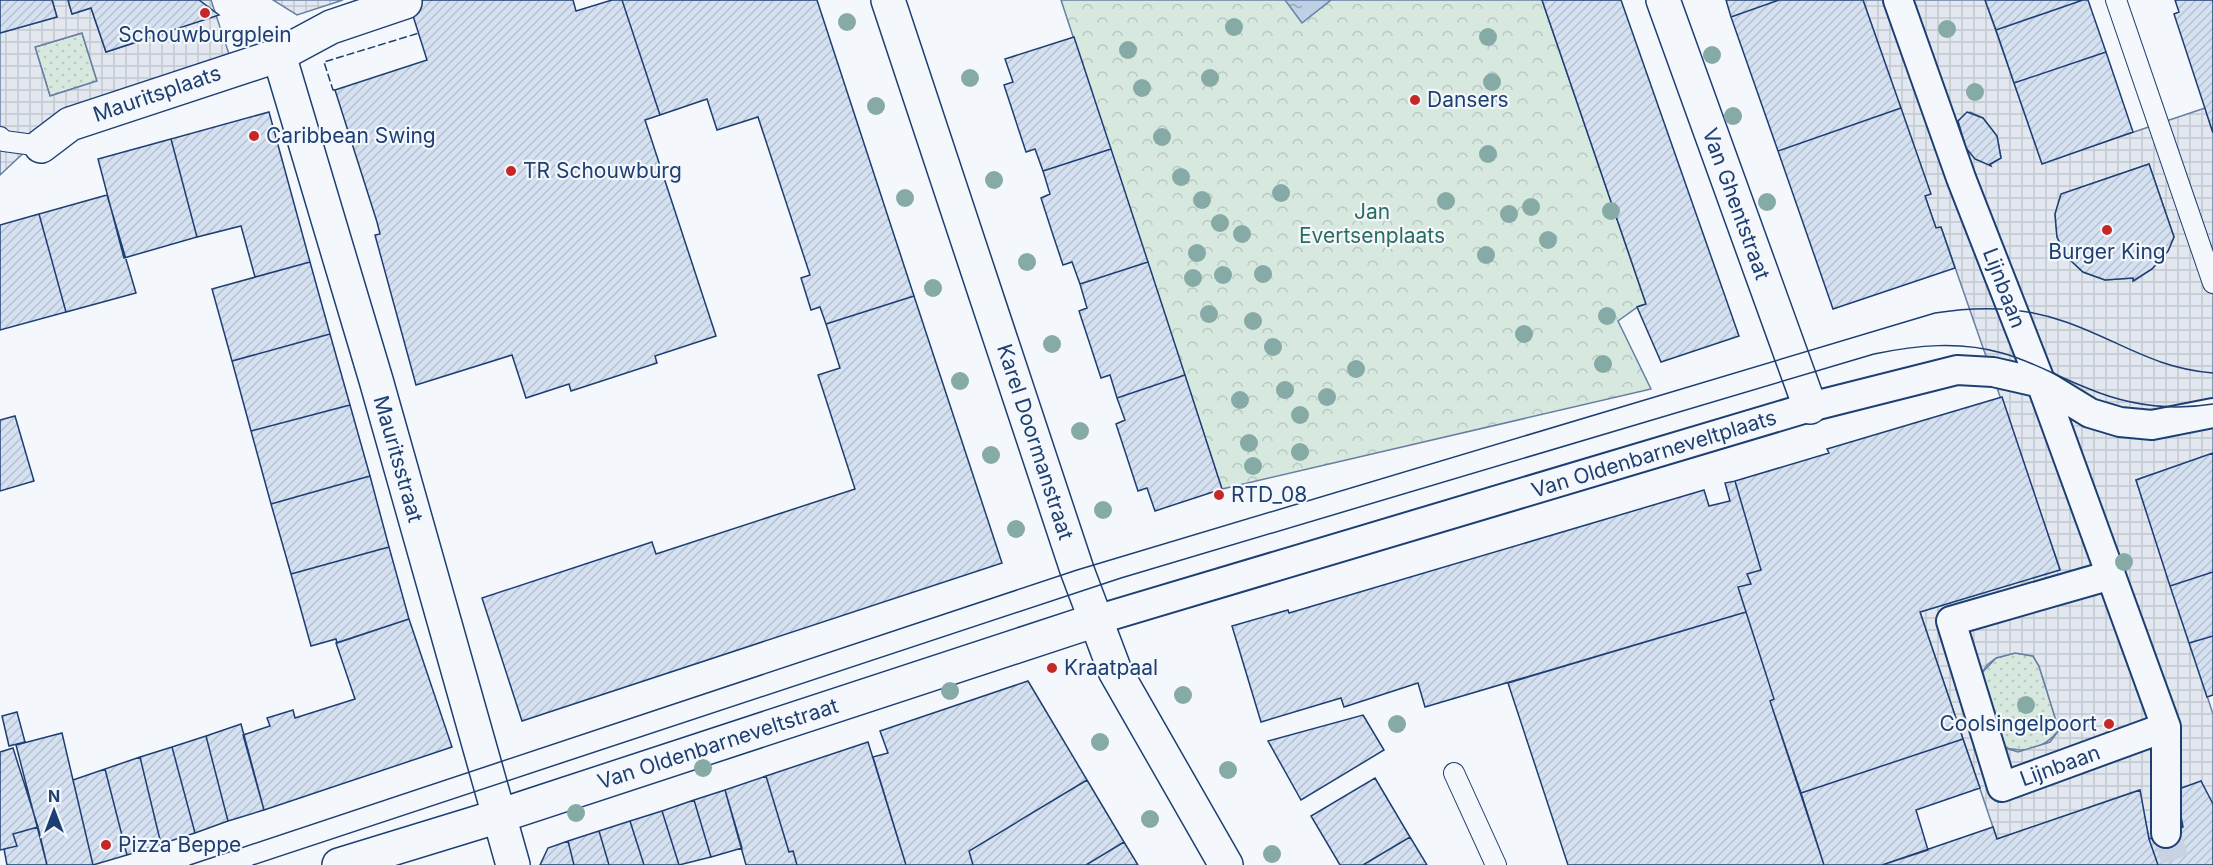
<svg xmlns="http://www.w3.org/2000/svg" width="2213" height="865" font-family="Inter,sans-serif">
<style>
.grass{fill:url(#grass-dots);stroke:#687fa3;stroke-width:1.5}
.park{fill:url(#park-crowns);stroke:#687fa3;stroke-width:1.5}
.plaza{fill:url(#plaza-grid);stroke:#687fa3;stroke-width:1.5;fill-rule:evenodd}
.water{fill:url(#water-ripples);stroke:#687fa3;stroke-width:1.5}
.building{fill:url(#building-hatch);stroke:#1d3f73;stroke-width:1.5}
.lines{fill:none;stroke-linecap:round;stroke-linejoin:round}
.pedestrian-tunnel{stroke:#c9d2e0;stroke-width:28;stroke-dasharray:28 14;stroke-linecap:butt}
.service-casing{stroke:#1d3f73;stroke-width:22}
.pedestrian-casing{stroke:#1d3f73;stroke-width:32}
.minor-casing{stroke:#1d3f73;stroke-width:36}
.service{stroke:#f4f7fb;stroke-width:20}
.pedestrian{stroke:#f4f7fb;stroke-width:28}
.minor{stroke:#f4f7fb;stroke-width:33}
.tram{stroke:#1d3f73;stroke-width:1.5}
.fence{stroke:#1d3f73;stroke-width:1.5;stroke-dasharray:8 3;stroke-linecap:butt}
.tree{fill:#86aba6}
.poi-dot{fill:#c62828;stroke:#f4f7fb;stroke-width:2}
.labels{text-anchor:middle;stroke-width:4.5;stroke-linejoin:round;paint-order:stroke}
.poi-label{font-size:21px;fill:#1d3f73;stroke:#f4f7fb;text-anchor:start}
.street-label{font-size:21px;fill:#1d3f73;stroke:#f4f7fb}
.park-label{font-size:21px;fill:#2c6c60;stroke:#f4f7fb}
</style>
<defs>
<pattern id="grass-dots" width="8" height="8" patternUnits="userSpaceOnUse" patternTransform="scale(1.5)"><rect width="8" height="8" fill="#d7e8df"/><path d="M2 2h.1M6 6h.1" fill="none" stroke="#b8c8c3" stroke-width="1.8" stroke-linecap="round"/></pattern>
<pattern id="park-crowns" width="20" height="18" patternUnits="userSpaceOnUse" patternTransform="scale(1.5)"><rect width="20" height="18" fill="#d7e8df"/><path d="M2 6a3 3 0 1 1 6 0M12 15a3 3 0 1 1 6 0" fill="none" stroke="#b8c8c3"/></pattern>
<pattern id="plaza-grid" width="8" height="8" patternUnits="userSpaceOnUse" patternTransform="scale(1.5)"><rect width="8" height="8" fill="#e3e8f0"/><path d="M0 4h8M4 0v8" fill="none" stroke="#c2c8d1"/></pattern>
<pattern id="water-ripples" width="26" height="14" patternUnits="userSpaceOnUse" patternTransform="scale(1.5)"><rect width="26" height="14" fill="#bed0e5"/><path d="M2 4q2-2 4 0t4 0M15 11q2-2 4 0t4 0" fill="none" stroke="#9aaabe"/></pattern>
<pattern id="building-hatch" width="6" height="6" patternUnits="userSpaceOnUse" patternTransform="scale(1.5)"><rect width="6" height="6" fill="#d5e0f0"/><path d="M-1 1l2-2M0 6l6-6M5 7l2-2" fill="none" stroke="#b6c1d1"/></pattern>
</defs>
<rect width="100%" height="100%" fill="#f4f7fb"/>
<path class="grass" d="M82,33L97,81L50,96L35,47Z
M2015,653L2033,656L2039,666L2059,730C2044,749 2025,754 2002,747L1979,676L1996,658Z"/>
<path class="park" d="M1061,0H1542L1646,304L1639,306L1618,321L1651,389L1222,489Z"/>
<path class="plaza" d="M52,0H68L72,14L91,8L106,52L172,31L162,0H211L230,57L48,130L0,175V33L57,17ZM82,33L97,81L50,96L35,47Z
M273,0H343L297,15Z
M1863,0H1985L2042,163L2205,108L2213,133V453L2136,480L2213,714V805L2201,781L2179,807L2183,827L2158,865L2149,839L2139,790L1997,839L1920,612L2060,569L1941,227L1936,228L1925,196L1930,193ZM1970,112L1983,118L1997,136L2001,158L1990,165L1975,159L1966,148L1958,121ZM2149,164L2174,237L2168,251L2152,269L2134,281L2133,278L2105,280L2083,272L2068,258L2057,237L2055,214L2061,194ZM2015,653L2033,656L2039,666L2059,730L2050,742L2018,752L2002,747L1979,677L1987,665L1996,658Z"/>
<path class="water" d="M1285,0H1331L1302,23Z"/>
<path class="building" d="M0,0H52L57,17L0,33Z
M68,0H199L219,15L106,52L91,8L72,14Z
M408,0H573L576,11L612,0H622L660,115L645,120L716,336L655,356L657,363L571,391L569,384L526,398L512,355L416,385L375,235L380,234L377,222L335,90L427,60Z
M622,0H817L914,296L826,324L820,307L811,310L801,278L810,275L758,117L717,130L707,99L660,115Z
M1542,0H1621L1739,336L1661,362L1637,307L1646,304Z
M1726,0H1779L1731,17Z
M1779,0H1863L1901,108L1778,151L1731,17Z
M1985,0H2083L1996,30Z
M2083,0H2088L2106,52L2014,83L1996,30Z
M2175,0H2213V133L2174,14L2179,12Z
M1074,37L1111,149L1043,171L1035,149L1026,152L1004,85L1013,82L1005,59Z
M2106,52L2133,132L2042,164L2014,83Z
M1901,108L1931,194L1925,196L1936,228L1941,227L1955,268L1833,309L1778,151Z
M269,112L310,262L255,277L241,226L197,237L171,139Z
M1967,112L1983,118L1997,136L2001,158L1990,164L1991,166L1975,159L1966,148L1958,121Z
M171,139L197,237L124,258L98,159Z
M1111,149L1148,262L1080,284L1072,262L1063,265L1052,232L1041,198L1050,194L1043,171Z
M2149,164L2174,237L2168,251L2152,269L2133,281V278L2105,280L2083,272L2068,258L2057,237L2055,214L2061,194Z
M107,195L136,293L66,312L39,214Z
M39,214L66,312L0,330V225Z
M310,262L330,334L232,361L212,289Z
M1148,262L1185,375L1117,398L1110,375L1101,378L1079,311L1087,308L1080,284Z
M914,296L1002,563L522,721L482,598L652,542L656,554L855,489L818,375L840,368L826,324Z
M330,334L350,405L251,431L232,361Z
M1185,375L1222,489L1155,511L1147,488L1138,491L1116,424L1125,420L1117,398Z
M2002,397L2060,570L1920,612L1963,739L1801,793L1770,701L1774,699L1738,587L1751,584L1747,574L1761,570L1735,481L1829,453L1827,449Z
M350,405L370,476L271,504L251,431Z
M15,416L34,481L0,491V420Z
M2213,453V572L2170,586L2136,480Z
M370,476L389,547L291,574L271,504Z
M1735,481L1761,570L1747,574L1751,584L1738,587L1746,612L1425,707L1418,683L1344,707L1341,698L1261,722L1232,626L1288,610L1289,613L1704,490L1709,506L1730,501L1725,483Z
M389,547L409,619L337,643L336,639L311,646L291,574Z
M2213,572V636L2189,643L2170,586Z
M1746,612L1774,699L1770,701L1824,865H1568L1508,683Z
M409,619L452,747L264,810L243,735L270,726L267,718L293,710L295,718L355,699L336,643Z
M2213,636V695L2207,697L2189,643Z
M1028,681L1087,780L969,851L973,865H906L873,757L888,753L880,731Z
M17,712L25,742L9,746L2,716Z
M1363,715L1384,750L1301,800L1268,741Z
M241,724L264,810L228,821L206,736Z
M62,733L73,780L93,865H47L16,745Z
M206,736L228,821L195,833L172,747Z
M1963,739L1980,788L1916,810L1928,850L1882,865H1824L1801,793Z
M868,742L906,865H797L793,851L789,852L766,776Z
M172,747L195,833L161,844L140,757Z
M13,748L38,827L13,834L17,846L0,850V752Z
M140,757L161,844L127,855L105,769Z
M105,769L127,855L93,865L73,780Z
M766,776L789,852L793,851L797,865H746L725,790Z
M1375,778L1410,837L1363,865H1340L1311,816Z
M1087,780L1124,842L1086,865H973L969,851Z
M2201,781L2213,804V865H2158L2149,839L2183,827L2176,790Z
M725,790L742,848L711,857L694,800Z
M2140,790L2149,839L2158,865H1882L1993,827L1997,839Z
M694,800L711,857L679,865L662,811Z
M662,811L679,865H644L630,821Z
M630,821L644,865H609L599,831Z
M38,827L47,865H7L4,849L17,846L13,834Z
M599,831L609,865H574L568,841Z
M1410,837L1427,865H1363Z
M568,841L574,865H540L548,848Z
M1124,842L1138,865H1086Z"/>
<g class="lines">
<path class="pedestrian-tunnel" d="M2166,833L2177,865"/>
<g class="service-casing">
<path id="service" d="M2116,0L2213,283
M0,137L4,141L41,146
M1454,773L1496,865"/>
</g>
<g class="pedestrian-casing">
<path id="pedestrian" d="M1898,0L1961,178L2041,383L2166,727V833
M2111,575L1951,621L2002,787L2166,727
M1096,620L1810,407L1957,370L1993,372L2041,383L2090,413L2120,422L2152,425L2213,413"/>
</g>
<g class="minor-casing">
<path id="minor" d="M888,0L1077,570L1115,671L1226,865
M1663,0L1810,407
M279,55L376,380L513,865
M41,146L70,124L279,55L331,27L405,2
M339,865L499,816L1096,620"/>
</g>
<use href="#service" class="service"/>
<use href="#pedestrian" class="pedestrian"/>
<use href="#minor" class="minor"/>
<path class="tram" d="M190,865L1077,570L1935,313C1978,306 2025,307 2066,322C2120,341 2153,368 2213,373
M253,865L1121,578L1874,354C1917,345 1960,341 2002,353C2032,361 2058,377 2087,388C2127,405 2170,411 2213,404"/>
<path class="fence" d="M335,90H333L324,62L419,33"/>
</g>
<g class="tree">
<circle cx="847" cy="22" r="9"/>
<circle cx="1234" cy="27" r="9"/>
<circle cx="1947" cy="29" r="9"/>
<circle cx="1488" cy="37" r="9"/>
<circle cx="1128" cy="50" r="9"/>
<circle cx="1712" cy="55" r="9"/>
<circle cx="970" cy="78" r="9"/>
<circle cx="1210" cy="78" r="9"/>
<circle cx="1492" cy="82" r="9"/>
<circle cx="1142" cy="88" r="9"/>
<circle cx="1975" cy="92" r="9"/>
<circle cx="876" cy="106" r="9"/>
<circle cx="1733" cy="116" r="9"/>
<circle cx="1162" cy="137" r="9"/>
<circle cx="1488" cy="154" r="9"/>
<circle cx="1181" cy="177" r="9"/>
<circle cx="994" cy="180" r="9"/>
<circle cx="1281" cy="193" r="9"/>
<circle cx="905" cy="198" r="9"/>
<circle cx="1202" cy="200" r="9"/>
<circle cx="1446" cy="201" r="9"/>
<circle cx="1767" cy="202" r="9"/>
<circle cx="1531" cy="207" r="9"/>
<circle cx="1611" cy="211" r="9"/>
<circle cx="1509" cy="214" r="9"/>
<circle cx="1220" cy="223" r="9"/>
<circle cx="1242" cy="234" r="9"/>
<circle cx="1548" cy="240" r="9"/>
<circle cx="1197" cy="253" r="9"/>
<circle cx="1486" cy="255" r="9"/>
<circle cx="1027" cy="262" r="9"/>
<circle cx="1263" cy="274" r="9"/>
<circle cx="1223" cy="275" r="9"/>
<circle cx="1193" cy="278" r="9"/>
<circle cx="933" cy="288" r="9"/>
<circle cx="1209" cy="314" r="9"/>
<circle cx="1607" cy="316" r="9"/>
<circle cx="1253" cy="321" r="9"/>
<circle cx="1524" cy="334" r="9"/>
<circle cx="1052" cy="344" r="9"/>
<circle cx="1273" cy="347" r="9"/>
<circle cx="1603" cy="364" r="9"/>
<circle cx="1356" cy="369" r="9"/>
<circle cx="960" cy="381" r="9"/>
<circle cx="1285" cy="390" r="9"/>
<circle cx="1327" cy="397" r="9"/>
<circle cx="1240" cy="400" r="9"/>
<circle cx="1300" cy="415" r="9"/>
<circle cx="1080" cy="431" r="9"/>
<circle cx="1249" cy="443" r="9"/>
<circle cx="1300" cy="452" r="9"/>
<circle cx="991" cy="455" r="9"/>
<circle cx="1253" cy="466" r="9"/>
<circle cx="1103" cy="510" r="9"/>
<circle cx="1016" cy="529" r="9"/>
<circle cx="2124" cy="562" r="9"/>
<circle cx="950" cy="691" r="9"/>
<circle cx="1183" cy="695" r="9"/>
<circle cx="2026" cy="705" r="9"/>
<circle cx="1397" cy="724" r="9"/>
<circle cx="1100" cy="742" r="9"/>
<circle cx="703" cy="768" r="9"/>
<circle cx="1228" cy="770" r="9"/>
<circle cx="576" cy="813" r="9"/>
<circle cx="1150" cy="819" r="9"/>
<circle cx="1272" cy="854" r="9"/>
</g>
<g class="poi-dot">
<circle cx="205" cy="13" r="6"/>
<circle cx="1415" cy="100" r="6"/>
<circle cx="254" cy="136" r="6"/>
<circle cx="511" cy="171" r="6"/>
<circle cx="2107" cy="230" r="6"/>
<circle cx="1219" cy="495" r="6"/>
<circle cx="1052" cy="668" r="6"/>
<circle cx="2109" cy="724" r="6"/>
<circle cx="106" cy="845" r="6"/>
</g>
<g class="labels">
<g class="poi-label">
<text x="205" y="42" text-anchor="middle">Schouwburgplein</text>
<text x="1427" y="107">Dansers</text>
<text x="266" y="143">Caribbean Swing</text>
<text x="523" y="178">TR Schouwburg</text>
<text x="2107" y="259" text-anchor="middle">Burger King</text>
<text x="1231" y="502">RTD_08</text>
<text x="1064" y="675">Kraatpaal</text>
<text x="2097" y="731" text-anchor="end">Coolsingelpoort</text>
<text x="118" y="852">Pizza Beppe</text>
</g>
<g class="street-label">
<text transform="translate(157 94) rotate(-19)" y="7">Mauritsplaats</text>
<text transform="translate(1736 204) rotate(70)" y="7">Van Ghentstraat</text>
<text transform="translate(2004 288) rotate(69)" y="7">Lijnbaan</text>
<text transform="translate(1035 442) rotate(72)" y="7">Karel Doormanstraat</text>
<text transform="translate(1654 454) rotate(-17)" y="7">Van Oldenbarneveltplaats</text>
<text transform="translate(398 459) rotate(74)" y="7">Mauritsstraat</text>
<text transform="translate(718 744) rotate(-18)" y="7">Van Oldenbarneveltstraat</text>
<text transform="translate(2060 766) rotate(-20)" y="7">Lijnbaan</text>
</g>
<g class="park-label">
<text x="1372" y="219">Jan<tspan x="1372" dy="24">Evertsenplaats</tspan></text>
</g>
</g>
<g transform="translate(54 811)" stroke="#f4f7fb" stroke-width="4.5" paint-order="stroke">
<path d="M0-4.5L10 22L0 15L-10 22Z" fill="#1d3f73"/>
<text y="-9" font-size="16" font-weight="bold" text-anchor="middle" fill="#1d3f73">N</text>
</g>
</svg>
